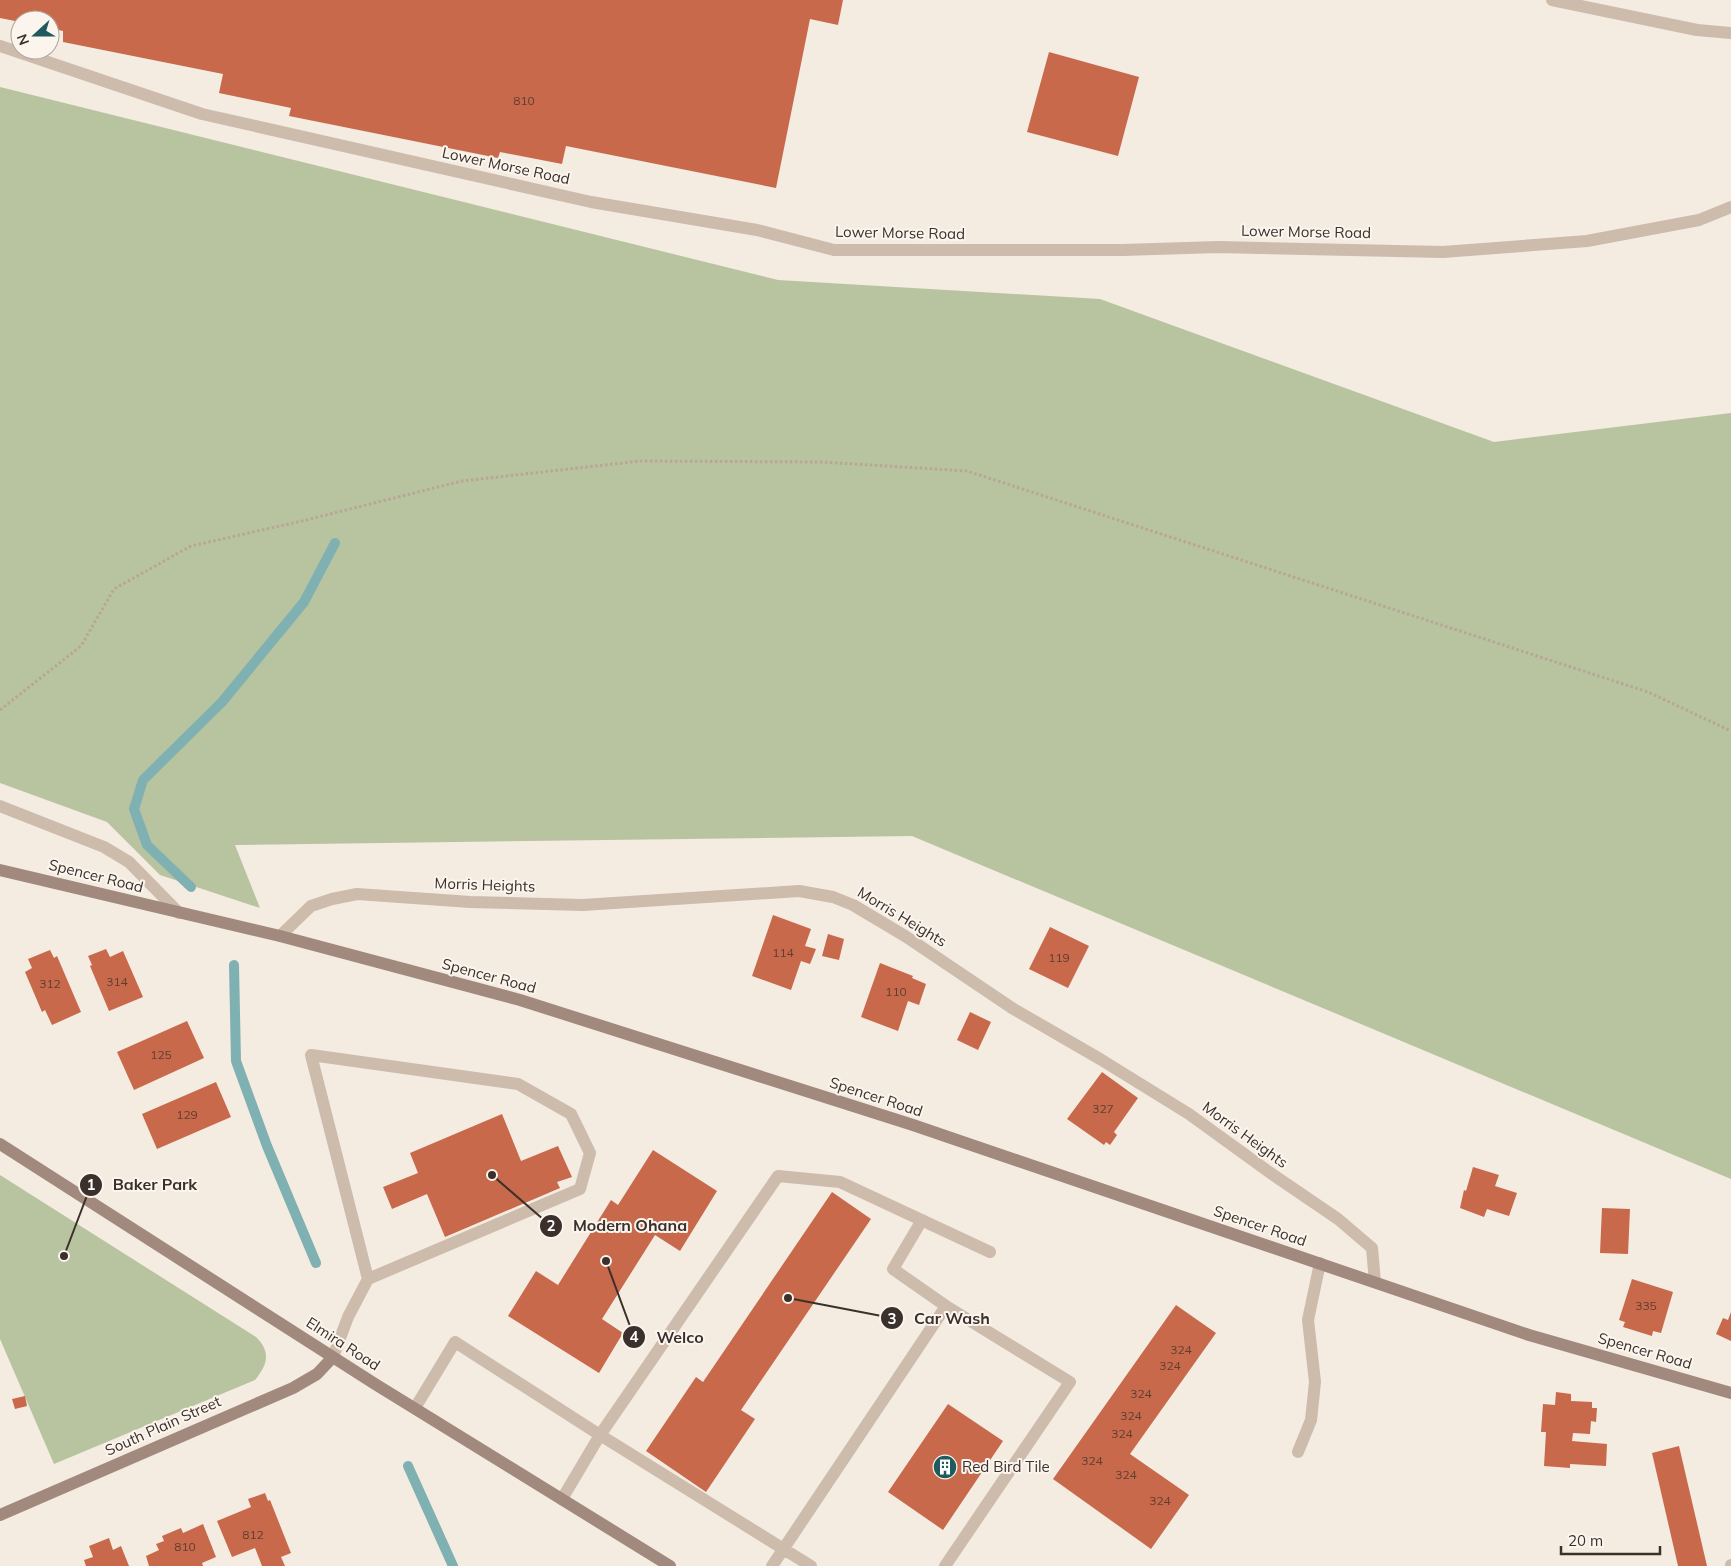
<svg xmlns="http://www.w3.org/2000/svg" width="1731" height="1566" font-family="Mulish,sans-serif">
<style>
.green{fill:#b8c4a0}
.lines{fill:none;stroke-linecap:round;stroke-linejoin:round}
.stream{stroke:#7fb0b2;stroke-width:10}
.building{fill:#c8694b}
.path{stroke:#b9a596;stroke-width:3;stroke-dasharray:2.5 2.5;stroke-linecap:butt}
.lane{stroke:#cdbbac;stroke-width:12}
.street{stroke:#cdbbac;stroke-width:12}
.secondary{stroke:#a18a7d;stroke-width:12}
.labels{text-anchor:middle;stroke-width:4;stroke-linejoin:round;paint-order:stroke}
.number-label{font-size:12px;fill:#5e3e33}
.street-label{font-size:15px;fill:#3b302b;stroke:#fbf5ee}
.poi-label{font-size:15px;fill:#3b302b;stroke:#fbf5ee;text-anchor:start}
.leader{fill:none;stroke:#3b302b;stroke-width:2}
.callout-dot{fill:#3b302b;stroke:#fbf5ee;stroke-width:2}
.mark-label{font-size:15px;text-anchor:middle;font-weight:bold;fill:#fff}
.callout-label{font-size:16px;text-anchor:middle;font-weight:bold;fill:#3b302b;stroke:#fbf5ee;stroke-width:4;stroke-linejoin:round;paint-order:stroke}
</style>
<rect width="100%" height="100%" fill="#f4ebe1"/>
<path class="green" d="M0,87L778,280L1100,299L1494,442L1731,413V1179L912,836L235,845L260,908L160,875L107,822L0,783Z
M0,1175L256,1337C271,1352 268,1364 255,1380L54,1464L0,1339Z"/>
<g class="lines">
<path class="stream" d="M191,887L147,845L134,809L143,780L222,702L304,602L335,543
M234,965L236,1061L267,1146L316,1263
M408,1466L453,1566"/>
</g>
<path class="building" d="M0,0H843L838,25L810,19L776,188L566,146L562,164L500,152L498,158L289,116L291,108L219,93L223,74L63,42V31L50,28V20H20V22L0,18Z
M1049,52L1139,77L1118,156L1027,132Z
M773,915L811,929L805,946L816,949L810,964L801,961L791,990L752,976Z
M1050,927L1089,946L1068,988L1029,969Z
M828,934L844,939L839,960L822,956Z
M106,949L110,957L123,951L143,997L109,1011L90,966L92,965L88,956Z
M50,950L54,958L57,956L81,1012L52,1025L45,1010L42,1012L25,972L32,968L28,959Z
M880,963L913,976L912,978L926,984L919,1005L908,1001L898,1031L861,1017Z
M970,1012L991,1022L978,1050L957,1040Z
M187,1021L204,1058L134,1090L117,1052Z
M1102,1072L1138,1098L1114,1132L1117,1135L1110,1145L1106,1142L1104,1145L1067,1119Z
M216,1082L231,1117L157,1149L142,1114Z
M502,1114L521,1161L558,1146L572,1177L557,1182L560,1188L445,1237L427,1194L392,1209L383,1187L418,1173L410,1153Z
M653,1150L717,1191L680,1251L655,1235L602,1319L623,1333L599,1373L508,1316L536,1271L558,1285L611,1200L618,1205Z
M1473,1167L1499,1175L1495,1186L1517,1193L1509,1216L1487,1209L1484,1217L1460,1208L1464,1190L1466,1191Z
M832,1192L871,1219L741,1410L755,1419L706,1492L646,1451L696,1377L703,1382Z
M1602,1208L1630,1209L1628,1254L1600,1253Z
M1632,1279L1673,1292L1661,1333L1653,1331L1652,1336L1623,1327L1625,1322L1619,1320Z
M1176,1305L1216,1333L1130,1454L1189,1495L1151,1549L1053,1479Z
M1731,1312V1341L1716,1334L1723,1318L1728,1320Z
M1556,1392L1571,1394V1401L1592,1402V1408H1597L1596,1422L1591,1421L1590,1434L1573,1433L1572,1441L1607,1444L1606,1466L1570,1464V1468L1544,1466L1546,1432H1541L1543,1404L1555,1405Z
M25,1396L27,1406L15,1409L12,1399Z
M948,1404L1003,1441L943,1530L888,1492Z
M1679,1446L1707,1566H1678L1652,1453Z
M265,1493L268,1501L270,1500L291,1553L281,1557L285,1566H262L255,1548L232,1557L217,1521L251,1507L248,1499Z
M203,1524L216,1557L202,1563L203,1566H149L146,1556L159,1550L156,1544L164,1541L162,1536L181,1528L183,1533Z
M109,1538L113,1550L121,1546L129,1566H86L84,1560L93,1557L89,1546Z"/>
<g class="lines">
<path class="path" d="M0,710L81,646L114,589L191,546L302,521L462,481L640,461L822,462L967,471L1648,692L1731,731"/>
<path class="lane" d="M1552,0L1697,30L1731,33
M0,46L202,114L591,202L757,230L834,250H1123L1218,247L1443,252L1587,241L1699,220L1731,207
M0,806L104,847L129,862L179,913
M922,1220L893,1269L946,1306
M333,1357L348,1317L368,1279L580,1189L590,1153L571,1114L518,1084L311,1055L368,1279
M415,1408L455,1342L600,1435L811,1566
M1298,1452L1311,1420L1315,1382L1308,1320L1320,1263
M562,1499L600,1435L778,1176L840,1182L990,1252
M772,1566L946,1306L1070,1382L945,1566
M1731,1566V1565"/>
<path class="street" d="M280,936L311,906L332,899L357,894L470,902L583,905L799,891L833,897L853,905L905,936L1012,1008L1100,1059L1189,1114L1269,1172L1338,1219L1372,1248L1375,1282"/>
<path class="secondary" d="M0,870L280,936L520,1000L913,1125L1529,1335L1731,1393
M0,1144L375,1384L670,1566
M0,1515L293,1388L317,1374L333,1357"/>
</g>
<defs>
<g id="building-disc" transform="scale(1.25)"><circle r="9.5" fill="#1f5a5e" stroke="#fbf5ee"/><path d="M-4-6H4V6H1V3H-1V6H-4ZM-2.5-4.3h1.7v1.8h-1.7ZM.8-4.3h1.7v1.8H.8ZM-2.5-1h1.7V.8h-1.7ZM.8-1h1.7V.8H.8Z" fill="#fff"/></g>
</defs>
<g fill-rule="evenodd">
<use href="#building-disc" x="945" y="1467"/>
</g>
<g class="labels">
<g class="number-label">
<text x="524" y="105">810</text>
<text x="783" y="957">114</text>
<text x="1059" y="962">119</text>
<text x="117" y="986">314</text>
<text x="50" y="988">312</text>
<text x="896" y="996">110</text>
<text x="161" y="1059">125</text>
<text x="1103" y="1113">327</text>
<text x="187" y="1119">129</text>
<text x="1646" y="1310">335</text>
<text x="1181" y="1354">324</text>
<text x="1170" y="1370">324</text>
<text x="1141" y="1398">324</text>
<text x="1131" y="1420">324</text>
<text x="1122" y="1438">324</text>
<text x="1092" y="1465">324</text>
<text x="1126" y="1479">324</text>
<text x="1160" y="1505">324</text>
<text x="253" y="1539">812</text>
<text x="185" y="1551">810</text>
</g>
<g class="street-label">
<text transform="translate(506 166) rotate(12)" y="5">Lower Morse Road</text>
<text transform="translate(1306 232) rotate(1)" y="5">Lower Morse Road</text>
<text transform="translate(900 233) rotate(1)" y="5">Lower Morse Road</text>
<text transform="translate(96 876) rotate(14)" y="5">Spencer Road</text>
<text transform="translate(485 885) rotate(2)" y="5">Morris Heights</text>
<text transform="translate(902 917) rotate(31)" y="5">Morris Heights</text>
<text transform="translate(489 976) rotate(15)" y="5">Spencer Road</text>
<text transform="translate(876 1097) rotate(18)" y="5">Spencer Road</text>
<text transform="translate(1245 1135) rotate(36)" y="5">Morris Heights</text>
<text transform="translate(1260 1226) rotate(19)" y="5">Spencer Road</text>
<text transform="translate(343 1344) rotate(33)" y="5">Elmira Road</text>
<text transform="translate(1645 1351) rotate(16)" y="5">Spencer Road</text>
<text transform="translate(163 1426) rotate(-24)" y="5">South Plain Street</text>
</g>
<g class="poi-label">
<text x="962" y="1472">Red Bird Tile</text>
</g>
</g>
<path class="leader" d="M64 1256L91 1185M492 1175L551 1226M788 1298L892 1318M606 1261L634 1337"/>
<g class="callout-dot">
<circle cx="64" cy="1256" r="5"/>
<circle cx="492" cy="1175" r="5"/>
<circle cx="788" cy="1298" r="5"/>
<circle cx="606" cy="1261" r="5"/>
<circle cx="91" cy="1185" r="12"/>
<circle cx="551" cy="1226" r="12"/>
<circle cx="892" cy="1318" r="12"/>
<circle cx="634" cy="1337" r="12"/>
</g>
<g class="mark-label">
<text x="91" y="1190">1</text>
<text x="551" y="1231">2</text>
<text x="892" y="1324">3</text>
<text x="634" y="1342">4</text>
</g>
<g class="callout-label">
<text x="155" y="1190">Baker Park</text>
<text x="630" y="1231">Modern Ohana</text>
<text x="952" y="1324">Car Wash</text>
<text x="680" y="1343">Welco</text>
</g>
<g transform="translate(35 35) rotate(249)"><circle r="24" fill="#fbf5ee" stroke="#aea6a0"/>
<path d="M0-4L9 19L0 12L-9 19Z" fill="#1f5a5e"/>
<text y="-8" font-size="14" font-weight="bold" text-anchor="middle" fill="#3b302b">N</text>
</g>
<path d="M1561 1546v8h99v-8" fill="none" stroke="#3b302b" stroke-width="2.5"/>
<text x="1568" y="1546" font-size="15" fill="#3b302b" stroke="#fbf5ee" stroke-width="4" paint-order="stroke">20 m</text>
</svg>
